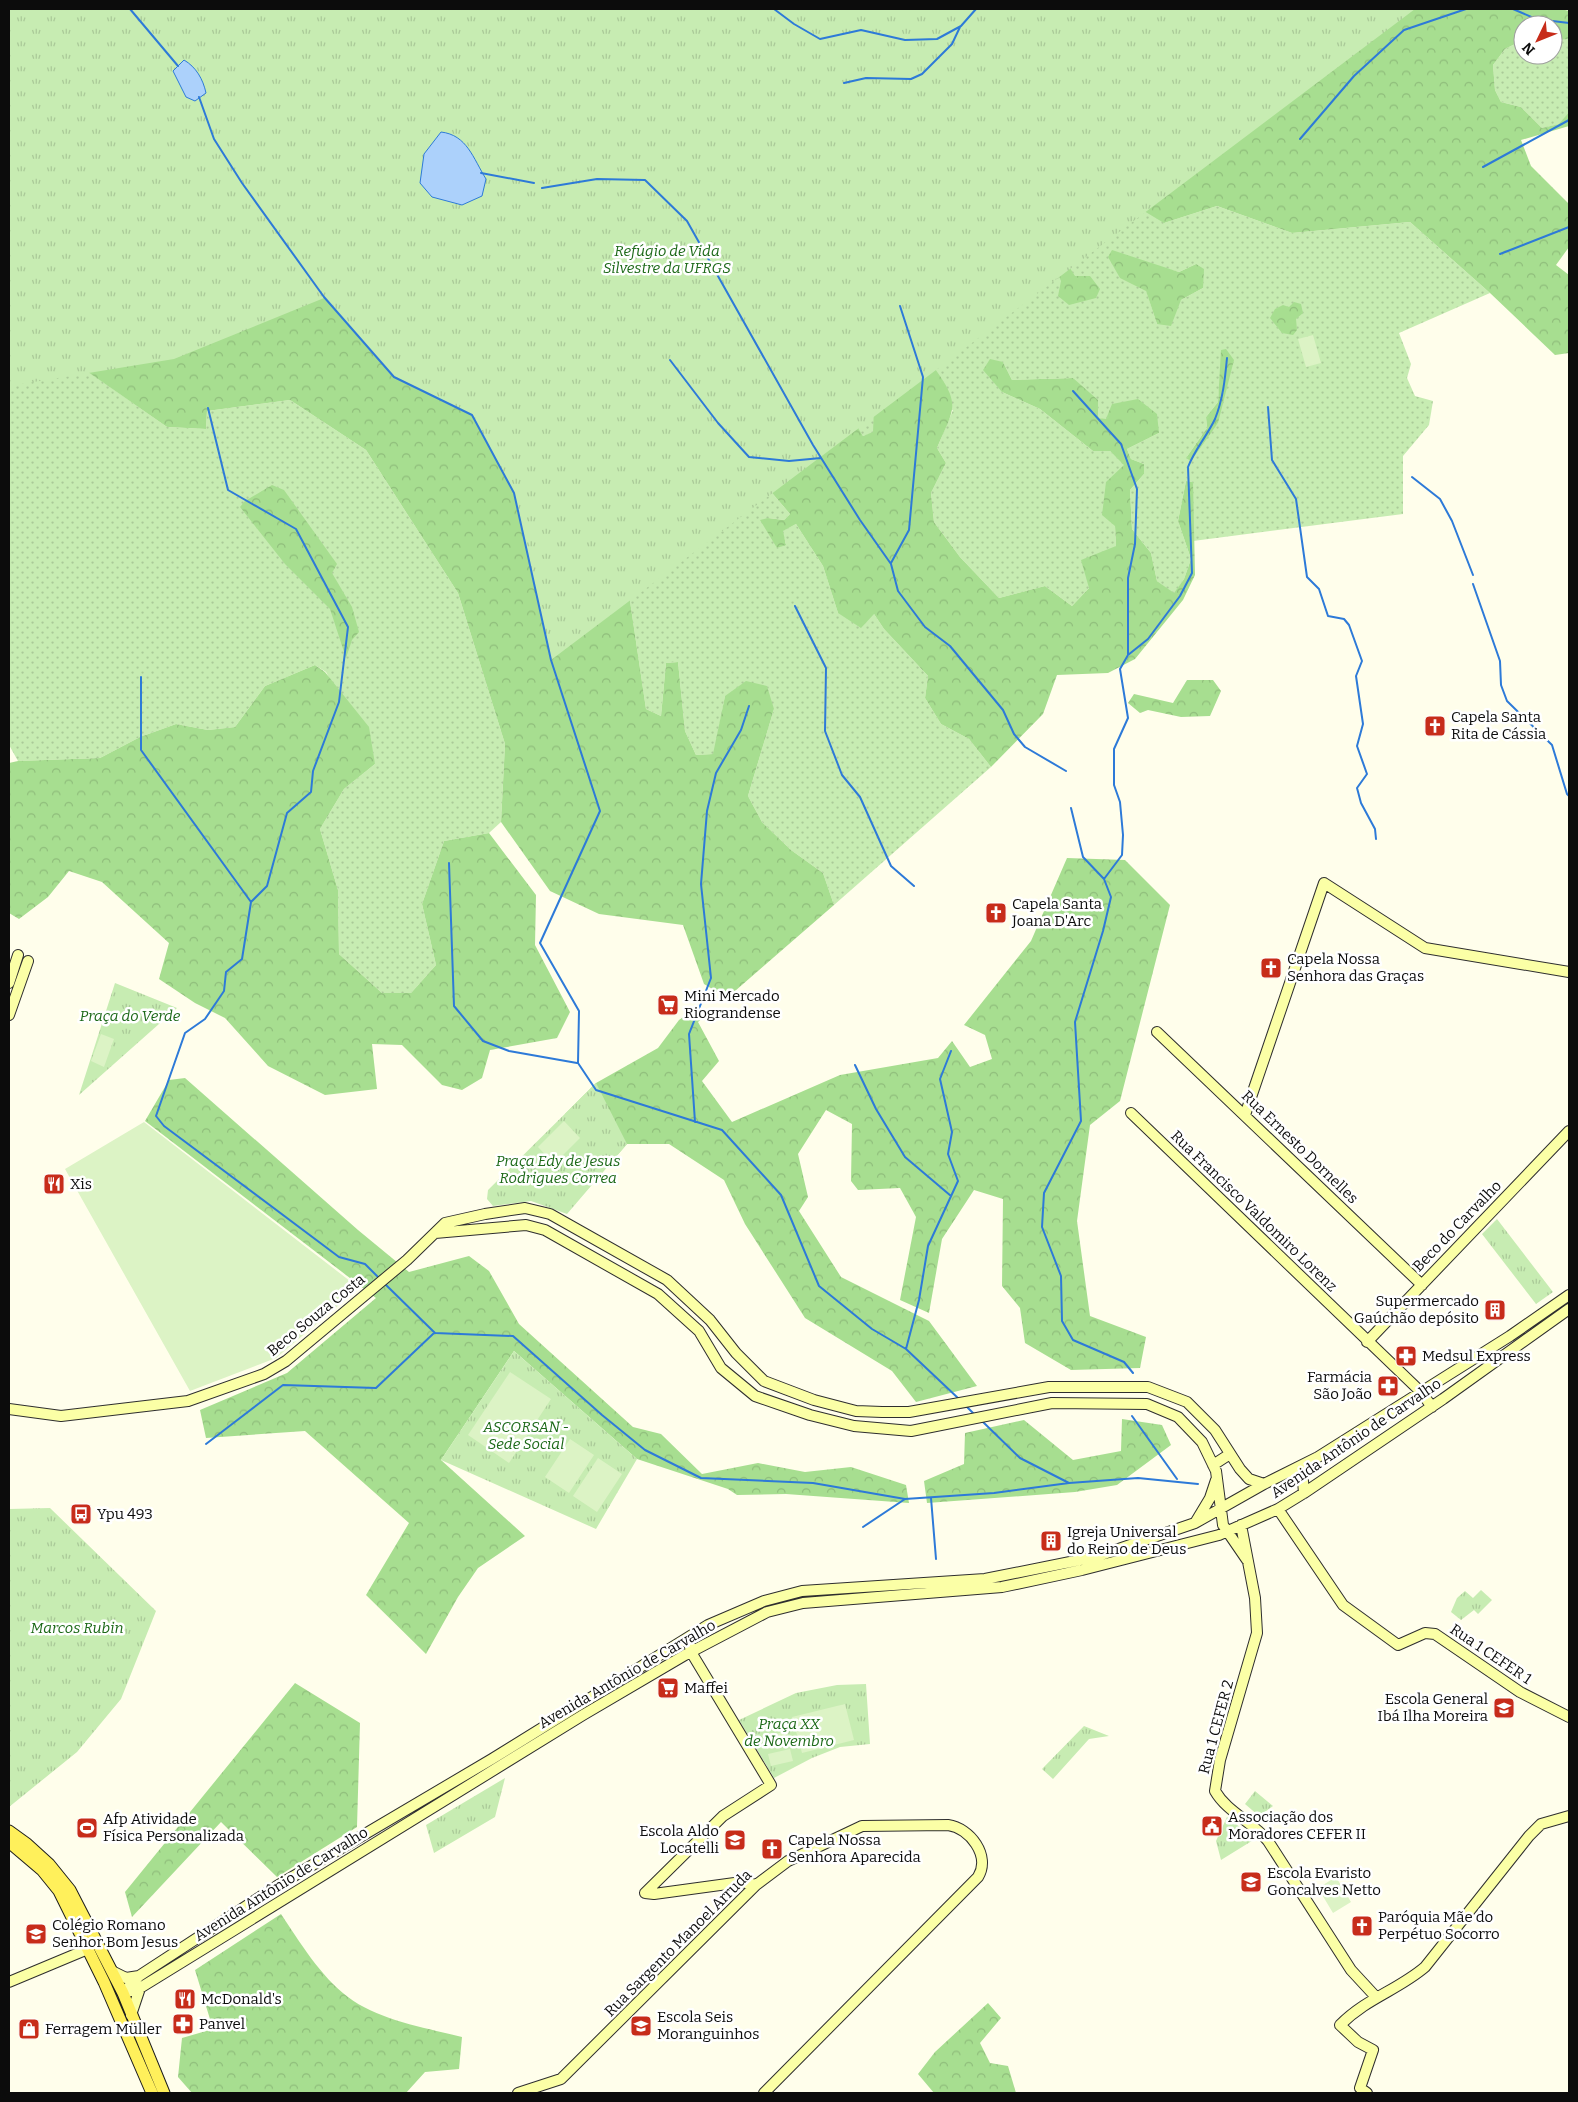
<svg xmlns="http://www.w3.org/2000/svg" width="1578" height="2102" font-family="Bitter,serif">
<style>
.grass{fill:url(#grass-dots);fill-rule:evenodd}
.forest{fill:url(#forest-crowns)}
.park{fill:url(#park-tufts)}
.pitch{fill:#dcf3c5}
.water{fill:#acd1fb;stroke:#2d7ad8}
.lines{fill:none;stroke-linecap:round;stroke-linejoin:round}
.stream{stroke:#2d7ad8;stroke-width:2}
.secondary-casing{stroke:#2e2e2e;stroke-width:12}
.primary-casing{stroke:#1d1d1d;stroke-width:13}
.secondary{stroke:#fbffa6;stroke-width:10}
.primary{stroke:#fff05b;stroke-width:11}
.labels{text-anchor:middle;stroke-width:5;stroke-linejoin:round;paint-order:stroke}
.park-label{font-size:15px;font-style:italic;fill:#1c6918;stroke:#fff}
.poi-label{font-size:15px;fill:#0c0c0c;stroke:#fff;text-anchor:start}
.street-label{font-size:15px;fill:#0c0c0c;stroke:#fff}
</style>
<defs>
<pattern id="grass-dots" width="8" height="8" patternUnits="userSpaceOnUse" patternTransform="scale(1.25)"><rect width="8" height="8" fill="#c7ecb2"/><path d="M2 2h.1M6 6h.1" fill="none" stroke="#aac998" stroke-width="1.8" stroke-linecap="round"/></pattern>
<pattern id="forest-crowns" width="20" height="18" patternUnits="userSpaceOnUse" patternTransform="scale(1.25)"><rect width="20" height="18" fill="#a7de90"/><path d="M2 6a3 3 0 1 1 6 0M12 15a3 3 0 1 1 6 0" fill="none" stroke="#8fbd7b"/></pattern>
<pattern id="park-tufts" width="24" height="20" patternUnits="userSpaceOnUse" patternTransform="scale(1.25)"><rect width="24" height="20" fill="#c7ecb2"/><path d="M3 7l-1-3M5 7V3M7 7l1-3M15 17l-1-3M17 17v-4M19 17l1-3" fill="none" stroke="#aac998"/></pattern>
</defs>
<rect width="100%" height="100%" fill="#fffeeb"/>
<path class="grass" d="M9,9H1415L1164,223L1217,206L1292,233L1410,222L1490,293L1399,333L1411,364L1407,378L1415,396L1433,401L1429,425L1403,456V514L1193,541V482L1186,481L1178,521L1191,559L1184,579L1174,594L1157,581L1151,553L1132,529L1130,490L1144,474V464L1131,459L1127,449L1159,433L1098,418L1073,378L1012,380L1003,362L1002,392L1040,409L1093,451H1110L1125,465L1115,526L1116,546L1089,588L1072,606L1045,586L999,598L960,557L934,522L931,493L946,463L937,448L953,410L863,436L858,429L772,493L790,514L784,520L768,518L777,548L786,544L782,531L796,524L823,566L838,613L874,614L884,629L928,676L925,698L941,724L969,739L991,767L834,905L823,873L791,850L762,822L748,796L774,709L725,696L714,754L696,755L685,731L678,662L666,663L661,716L646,709L630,601L472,415L90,373L167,427L206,429L207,411L290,400L366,450L458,593L505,744L501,822L489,833L444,841L422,904L436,965L411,993H382L339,954L338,890L320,829L344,789L375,764L326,672L315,665L265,686L235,727L208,730L176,724L140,737L100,758L18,761L9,745ZM1196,264L1203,288L1181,300L1157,324L1146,290L1153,265L1179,272ZM1220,377L1218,423L1186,458L1207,428L1206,417L1218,402Z
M1569,39V112L1560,124L1542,128L1521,107L1501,102L1495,90L1493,65L1505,49L1523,40V55H1553V41Z"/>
<path class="forest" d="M617,9H1561L1569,11V39L1553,41V25H1523V40L1505,49L1493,65L1495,90L1501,102L1521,107L1542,128L1559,124L1569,112V126L1521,140L1531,166L1569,204V247L1556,265L1569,275V353L1555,355L1490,293L1410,222L1292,233L1217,206L1164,223L1139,208Z
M204,119L626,574L646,709L661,716L666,663L678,662L685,731L696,755L713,754L725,696L746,681L767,686L774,709L748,796L762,822L791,850L823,873L834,905L727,998L704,984L683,925L599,914L550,891L501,822L505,744L458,593L366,450L290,400L207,411L206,429L167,427L88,372Z
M1112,250L1179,272L1196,264L1204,269L1203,288L1181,300L1171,326L1157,324L1146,291L1120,278L1108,257Z
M1061,254L1075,276H1090L1100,289L1096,298L1069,305L1058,296L1061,281L1056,270Z
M1294,302L1301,304L1303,313L1296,319L1297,330L1293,335L1282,333L1270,318L1275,309L1283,305L1289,307Z
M1226,349L1234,360L1218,423L1191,461L1186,458L1207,428L1206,417L1218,402L1221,350Z
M990,359L1003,362L1012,380L1073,378L1098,400V418L1106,419L1112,404L1138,399L1157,414L1159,433L1127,449L1131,459L1144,464V474L1130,490L1132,529L1151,553L1157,581L1174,593L1184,579L1191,559L1178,521L1186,481L1193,482L1195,575L1183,600L1135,659L1108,673L1057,675L1043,714L991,767L969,739L941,724L925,698L928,676L884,629L874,614L861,628L838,613L823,566L796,524L783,531L786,545L777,548L760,520L768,518L784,520L790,514L755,473L835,391L863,436L873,432L875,384L933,366C961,405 955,406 937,448L946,463L931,493L934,522L960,557L999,598L1045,586L1072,606L1089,588L1081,560L1116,546L1115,526L1102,515L1106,482L1124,465L1110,451H1093L1040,409L1002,392L983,370Z
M272,485L284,490L337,564L332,573L352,607L359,632L352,640L346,658L330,609L285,564L240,507L245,501Z
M315,665L325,672L369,727L375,764L344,789L320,829L338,890L339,954L382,993H411L436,965L422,904L444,841L489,833L536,895L535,945L570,1012L557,1038L490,1050L482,1078L462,1090L442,1085L402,1045L372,1044L377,1089L325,1095L268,1066L225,1018L195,1003L159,979L169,943L102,882L69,871L48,897L19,919L9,913V763L18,761L100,758L140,737L176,724L208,730L235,727L265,686Z
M1187,680H1213L1221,691L1210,716L1181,717L1148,710L1140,713L1128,703L1134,694L1173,703Z
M1067,858L1125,860L1170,905L1120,1101L1090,1125L1077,1221L1090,1316L1146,1337L1140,1368L1071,1370L1025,1343L1020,1308L1002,1286L1003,1199L974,1190L942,1239L929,1313L900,1300L916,1217L900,1188L858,1190L851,1181L852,1124L826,1110L798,1154L808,1197L799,1211L841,1277L929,1321L977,1386L916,1402L892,1371L805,1318L745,1224L724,1180L669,1144H627L585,1192L565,1114L596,1083L658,1048L679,1020L694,1009L707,1013L698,1022L719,1061L702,1081L732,1122L840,1075L938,1058L952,1041L970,1067L992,1059L985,1035L964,1025L1031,941Z
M185,1078L358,1230L409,1272L469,1256L489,1271L519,1324L633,1427L661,1434L702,1474L758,1463L805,1472L851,1467L906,1485L909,1503L786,1494L737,1495L728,1489L637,1459L514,1351L441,1460L525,1536L478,1568L458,1597L426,1654L366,1595L409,1523L305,1431L206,1438L200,1410L287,1373L376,1298L145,1121L169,1080Z
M1122,1419L1162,1425L1171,1445L1117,1485L1075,1492L927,1503L924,1481L964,1464L965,1433L1024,1420L1073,1460L1121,1451Z
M295,1683L360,1723L357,1827L277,1877L221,1822L132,1917L125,1892Z
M281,1914C299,1941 321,1977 348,1997C378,2020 426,2028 462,2037L459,2069L425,2072L406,2093H192L178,2077L182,2038L213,2029L195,1970Z
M988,2003L1001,2018L980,2043L990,2063L1008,2066L1016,2093H934L918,2074L935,2052Z"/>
<path class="park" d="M9,9H1415L551,660L514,493L472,415L394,377L324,298L174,359L9,386Z
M115,983L177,1008L79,1095Z
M596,1083L627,1144L567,1214L531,1201L493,1206L487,1199L488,1190Z
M1497,1219L1553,1292L1536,1304L1482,1234Z
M514,1351L637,1459L596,1529L441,1460Z
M50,1508L156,1611L121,1699L77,1752L9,1807V1509Z
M1481,1590L1492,1600L1478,1614L1474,1610L1461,1620L1451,1612L1457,1598L1465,1591L1473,1598Z
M866,1684L870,1744L840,1747L812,1758L774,1778L739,1720L796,1693L837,1685Z
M1084,1726L1109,1736L1089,1739L1053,1779L1042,1769Z
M505,1778L495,1817L434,1853L426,1825Z
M1255,1791L1273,1806L1259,1816L1245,1804Z
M1227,1817L1255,1839L1221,1860L1216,1841Z"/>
<path class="pitch" d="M1313,335L1321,363L1306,367L1298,339Z
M101,1034L114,1039L104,1067L91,1061Z
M564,1121L580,1138L554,1164L538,1147Z
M144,1122L359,1288L276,1358L190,1391L65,1169Z
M510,1372L551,1399L509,1463L468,1435Z
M570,1439L594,1455L569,1493L545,1477Z
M598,1458L622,1474L597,1512L573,1496Z
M845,1704L854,1740L802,1753L792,1717Z
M787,1731L790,1744L767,1749L764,1737Z
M790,1749L793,1761L771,1766L768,1754Z
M1336,1877L1351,1902L1333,1913L1318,1888Z"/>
<path class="water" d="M184,60C196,67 203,79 206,93L195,101L186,97L173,71Z
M441,132C467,135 473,158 486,179L482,196L462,205L432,197L420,183L424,154Z"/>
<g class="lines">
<path class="stream" d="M130,9L178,66
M774,9L794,24L820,39L861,30L905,40L937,39L961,26L976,9
M1513,9L1536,19L1569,23
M844,83L866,78L911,79L922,74L952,44L960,27
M199,97L214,139L242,183L324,297L394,377L472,415L514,493L551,660L600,811L540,943L579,1011L578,1063L596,1090L722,1130L781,1195L819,1286L872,1329L906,1349L959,1399
M1300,139L1354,76L1404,30L1466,9
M1483,167L1569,120
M481,173L534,183
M542,188L597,179L645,180L687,221L813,445L860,520L891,564L898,591L925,627L950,646L1003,710L1014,734L1025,747L1066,771
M1500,254L1569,227
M670,360L718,423L749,457L789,461L821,458
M1073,391L1121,444L1137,489L1135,544L1128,578V655
M1268,407L1272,460L1296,499L1307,577L1319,589L1328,616L1344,619L1349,625L1362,661L1356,676L1363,724L1357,746L1367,774L1357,788L1361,803L1375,829L1376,839
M208,408L228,490L296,529L348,627L339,702L313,771L311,792L287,813L267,886L251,902L242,959L226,972L224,991L205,1019L185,1033L156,1116L164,1126L339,1257L365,1264L380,1279
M1412,477L1440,499L1452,521L1473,575
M891,563L909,530L923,377L900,306
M1473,584L1500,661L1501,685L1507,701L1552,745L1567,794L1569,796
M795,606L826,668L825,731L842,775L860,797L891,866L914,886
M141,677V750L251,902
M1071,808L1083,857L1104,879
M449,863L454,1006L483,1041L509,1051L577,1063
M855,1065L876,1109L905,1157L951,1196
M695,1122L689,1034L711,978L701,884L707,811L716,773L741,730L749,706
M385,1284L435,1333L513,1336L602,1415L645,1450L701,1478L813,1483L905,1499L994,1493L1069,1483
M906,1349L919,1300L928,1246L958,1181L948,1154L952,1132L940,1079L951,1051
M1133,1373L1124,1362L1073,1340L1062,1321L1061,1276L1042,1227L1044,1193L1081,1121L1075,1022L1103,931L1111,897L1104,879L1122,855L1123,835L1120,802L1114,785V749L1128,718L1120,669L1128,655L1148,639L1180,596L1192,573L1188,467C1195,449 1207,436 1215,419C1223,399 1225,379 1227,358
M966,1406L975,1415
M1132,1416L1177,1479
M982,1421L1020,1458L1069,1483L1138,1478L1198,1484
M206,1444L283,1385L376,1388L434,1333
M931,1498L936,1559
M863,1527L905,1499"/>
<g class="secondary-casing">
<path id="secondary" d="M9,983L18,955
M9,1015L28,961
M1157,1032L1422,1285
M1131,1113L1421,1392L1432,1407
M1245,1115L1324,883L1425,948L1569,972
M435,1233L526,1225L545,1230L658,1294L699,1331L721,1368L755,1396L810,1415L854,1426L911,1431L1052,1403L1147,1404L1178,1417L1202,1442L1216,1471L1223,1525L1247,1560
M1367,1342L1569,1131
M9,1409L61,1416L188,1401L264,1374L286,1361L407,1260L445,1223L485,1214L525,1208L550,1214L667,1280L710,1320L736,1353L764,1381L814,1400L856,1411L882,1412H909L1049,1387H1148L1187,1402L1215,1430L1240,1469L1249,1479L1264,1484
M1213,1465L1230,1454
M1291,1472L1303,1481L1304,1493
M1278,1509L1343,1605L1398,1645L1425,1633L1435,1634L1520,1692L1569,1717
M1195,1523L1210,1498L1216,1480
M1241,1525L1255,1598L1257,1633L1220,1760L1215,1791C1227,1812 1253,1822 1268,1841L1351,1970L1375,1996
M645,1893L723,1816L771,1785L691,1652L689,1642L695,1633
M645,1893L654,1894L742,1882L756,1885
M112,1971L126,1978L139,1976
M9,1982L88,1949
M123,1993L139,1976L277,1886L492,1759L708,1625L764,1601L802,1591L985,1579L1095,1557L1195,1523L1264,1484L1318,1457L1510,1336L1569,1295
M124,1993L140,1988L583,1715L685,1655L767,1612L803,1603L1002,1587L1082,1570L1219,1535L1278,1509L1304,1493L1443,1399L1569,1309
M131,2015L140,1988
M518,2093L561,2079L756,1885L788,1861L862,1826L948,1825C970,1828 991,1856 978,1877L764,2093
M1367,2093L1360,2088L1373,2050L1358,2042L1340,2025C1367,1998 1398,1990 1425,1967L1529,1836L1541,1824L1569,1816"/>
</g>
<g class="primary-casing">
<path id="primary" d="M9,1831L27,1844L49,1864L70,1890L123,1993L164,2093
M9,1842L42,1870L59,1891L104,1982L152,2093"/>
</g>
<use href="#secondary" class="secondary"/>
<use href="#primary" class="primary"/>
</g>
<defs>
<g id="church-square" transform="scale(1.125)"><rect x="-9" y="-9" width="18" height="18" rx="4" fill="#c72c1a" stroke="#fff"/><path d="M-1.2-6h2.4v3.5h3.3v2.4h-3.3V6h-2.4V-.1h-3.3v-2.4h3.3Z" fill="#fff"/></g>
<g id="supermarket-square" transform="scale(1.125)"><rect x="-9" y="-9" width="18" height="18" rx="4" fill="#c72c1a" stroke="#fff"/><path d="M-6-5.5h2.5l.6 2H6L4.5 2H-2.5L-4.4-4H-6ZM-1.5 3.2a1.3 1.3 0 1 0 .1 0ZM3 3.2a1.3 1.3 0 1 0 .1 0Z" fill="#fff"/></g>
<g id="restaurant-square" transform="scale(1.125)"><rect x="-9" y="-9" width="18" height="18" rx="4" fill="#c72c1a" stroke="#fff"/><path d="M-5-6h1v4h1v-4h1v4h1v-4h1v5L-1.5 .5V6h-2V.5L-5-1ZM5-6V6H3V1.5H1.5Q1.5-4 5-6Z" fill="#fff"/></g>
<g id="building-square" transform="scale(1.125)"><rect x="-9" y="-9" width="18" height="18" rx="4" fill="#c72c1a" stroke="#fff"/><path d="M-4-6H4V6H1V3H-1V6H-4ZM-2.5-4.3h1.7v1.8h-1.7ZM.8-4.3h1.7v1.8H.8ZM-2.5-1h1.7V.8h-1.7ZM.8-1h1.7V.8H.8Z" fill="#fff"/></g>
<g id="pharmacy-square" transform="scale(1.125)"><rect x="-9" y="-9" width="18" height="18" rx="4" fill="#c72c1a" stroke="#fff"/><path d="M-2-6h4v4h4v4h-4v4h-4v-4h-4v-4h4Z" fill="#fff"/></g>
<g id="bus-square" transform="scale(1.125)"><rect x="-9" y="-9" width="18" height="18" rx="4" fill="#c72c1a" stroke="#fff"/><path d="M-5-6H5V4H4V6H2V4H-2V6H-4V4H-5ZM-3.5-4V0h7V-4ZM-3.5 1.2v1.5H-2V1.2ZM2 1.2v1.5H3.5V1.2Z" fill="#fff"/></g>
<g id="school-square" transform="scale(1.125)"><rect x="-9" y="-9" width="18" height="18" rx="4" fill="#c72c1a" stroke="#fff"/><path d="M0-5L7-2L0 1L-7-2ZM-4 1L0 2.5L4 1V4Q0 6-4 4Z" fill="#fff"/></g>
<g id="civic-square" transform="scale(1.125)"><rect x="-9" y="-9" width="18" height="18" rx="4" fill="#c72c1a" stroke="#fff"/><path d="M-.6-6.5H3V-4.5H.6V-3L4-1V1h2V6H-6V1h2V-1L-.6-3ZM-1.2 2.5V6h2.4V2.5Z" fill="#fff"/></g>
<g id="stadium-square" transform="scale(1.125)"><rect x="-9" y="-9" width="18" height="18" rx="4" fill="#c72c1a" stroke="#fff"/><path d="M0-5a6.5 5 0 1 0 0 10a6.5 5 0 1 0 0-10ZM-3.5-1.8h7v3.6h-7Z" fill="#fff"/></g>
<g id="shop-square" transform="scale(1.125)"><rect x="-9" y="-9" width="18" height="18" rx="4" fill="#c72c1a" stroke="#fff"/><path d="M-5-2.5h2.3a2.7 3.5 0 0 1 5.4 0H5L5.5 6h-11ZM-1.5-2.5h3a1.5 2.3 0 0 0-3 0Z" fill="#fff"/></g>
</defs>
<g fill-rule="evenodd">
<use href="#church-square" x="1435" y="726"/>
<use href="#church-square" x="996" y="913"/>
<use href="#church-square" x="1271" y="968"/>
<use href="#supermarket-square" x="668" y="1005"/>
<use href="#restaurant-square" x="54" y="1184"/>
<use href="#building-square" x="1495" y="1310"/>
<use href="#pharmacy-square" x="1406" y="1356"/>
<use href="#pharmacy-square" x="1388" y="1386"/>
<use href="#bus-square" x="81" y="1514"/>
<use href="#building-square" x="1051" y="1541"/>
<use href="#supermarket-square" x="668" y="1688"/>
<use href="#school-square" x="1504" y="1708"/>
<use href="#civic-square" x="1212" y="1826"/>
<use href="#stadium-square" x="87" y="1828"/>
<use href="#school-square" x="735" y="1840"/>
<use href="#church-square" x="772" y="1849"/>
<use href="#school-square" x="1251" y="1882"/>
<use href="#church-square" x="1362" y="1926"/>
<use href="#school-square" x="36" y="1934"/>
<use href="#restaurant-square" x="185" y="1999"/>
<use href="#pharmacy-square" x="183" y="2024"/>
<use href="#school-square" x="641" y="2026"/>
<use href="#shop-square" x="29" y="2029"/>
</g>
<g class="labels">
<g class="park-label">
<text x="667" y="256">Refúgio de Vida<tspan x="667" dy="17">Silvestre da UFRGS</tspan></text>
<text x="130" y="1021">Praça do Verde</text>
<text x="558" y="1166">Praça Edy de Jesus<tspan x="558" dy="17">Rodrigues Correa</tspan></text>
<text x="526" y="1432">ASCORSAN -<tspan x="526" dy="17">Sede Social</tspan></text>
<text x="77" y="1633">Marcos Rubin</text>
<text x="789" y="1729">Praça XX<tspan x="789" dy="17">de Novembro</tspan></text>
</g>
<g class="poi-label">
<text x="1451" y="722">Capela Santa<tspan x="1451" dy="17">Rita de Cássia</tspan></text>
<text x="1012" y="909">Capela Santa<tspan x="1012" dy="17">Joana D'Arc</tspan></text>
<text x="1287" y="964">Capela Nossa<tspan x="1287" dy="17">Senhora das Graças</tspan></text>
<text x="684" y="1001">Mini Mercado<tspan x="684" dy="17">Riograndense</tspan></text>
<text x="70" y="1189">Xis</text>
<text x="1479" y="1306" text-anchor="end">Supermercado<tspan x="1479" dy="17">Gaúchão depósito</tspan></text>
<text x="1422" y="1361">Medsul Express</text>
<text x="1372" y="1382" text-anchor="end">Farmácia<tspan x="1372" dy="17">São João</tspan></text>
<text x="97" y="1519">Ypu 493</text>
<text x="1067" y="1537">Igreja Universal<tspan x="1067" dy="17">do Reino de Deus</tspan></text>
<text x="684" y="1693">Maffei</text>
<text x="1488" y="1704" text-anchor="end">Escola General<tspan x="1488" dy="17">Ibá Ilha Moreira</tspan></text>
<text x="1228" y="1822">Associação dos<tspan x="1228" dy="17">Moradores CEFER II</tspan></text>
<text x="103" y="1824">Afp Atividade<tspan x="103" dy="17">Física Personalizada</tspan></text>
<text x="719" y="1836" text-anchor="end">Escola Aldo<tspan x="719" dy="17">Locatelli</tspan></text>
<text x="788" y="1845">Capela Nossa<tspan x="788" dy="17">Senhora Aparecida</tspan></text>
<text x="1267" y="1878">Escola Evaristo<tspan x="1267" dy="17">Goncalves Netto</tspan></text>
<text x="1378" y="1922">Paróquia Mãe do<tspan x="1378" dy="17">Perpétuo Socorro</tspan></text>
<text x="52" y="1930">Colégio Romano<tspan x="52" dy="17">Senhor Bom Jesus</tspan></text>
<text x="201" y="2004">McDonald's</text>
<text x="657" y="2022">Escola Seis<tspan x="657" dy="17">Moranguinhos</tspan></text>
<text x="199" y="2029">Panvel</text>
<text x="45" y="2034">Ferragem Müller</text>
</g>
<g class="street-label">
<text transform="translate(1300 1147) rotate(44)" y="5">Rua Ernesto Dornelles</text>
<text transform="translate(1254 1211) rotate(44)" y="5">Rua Francisco Valdomiro Lorenz</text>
<text transform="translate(1457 1226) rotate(-46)" y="5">Beco do Carvalho</text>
<text transform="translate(316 1315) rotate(-39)" y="5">Beco Souza Costa</text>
<text transform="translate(1356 1438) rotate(-34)" y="5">Avenida Antônio de Carvalho</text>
<text transform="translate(1491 1654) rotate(34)" y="5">Rua 1 CEFER 1</text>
<text transform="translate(627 1674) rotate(-30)" y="5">Avenida Antônio de Carvalho</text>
<text transform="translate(1216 1727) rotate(-75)" y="5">Rua 1 CEFER 2</text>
<text transform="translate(281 1884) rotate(-32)" y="5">Avenida Antônio de Carvalho</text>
<text transform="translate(678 1943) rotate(-45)" y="5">Rua Sargento Manoel Arruda</text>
</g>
</g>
<rect width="1578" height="2102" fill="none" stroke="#0c0c0c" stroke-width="20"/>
<g transform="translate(1538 40) rotate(227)"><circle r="24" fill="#ffffff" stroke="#9e9e9e"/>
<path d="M0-4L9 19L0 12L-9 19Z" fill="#c72c1a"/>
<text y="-8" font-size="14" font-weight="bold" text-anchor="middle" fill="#0c0c0c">N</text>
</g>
</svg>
